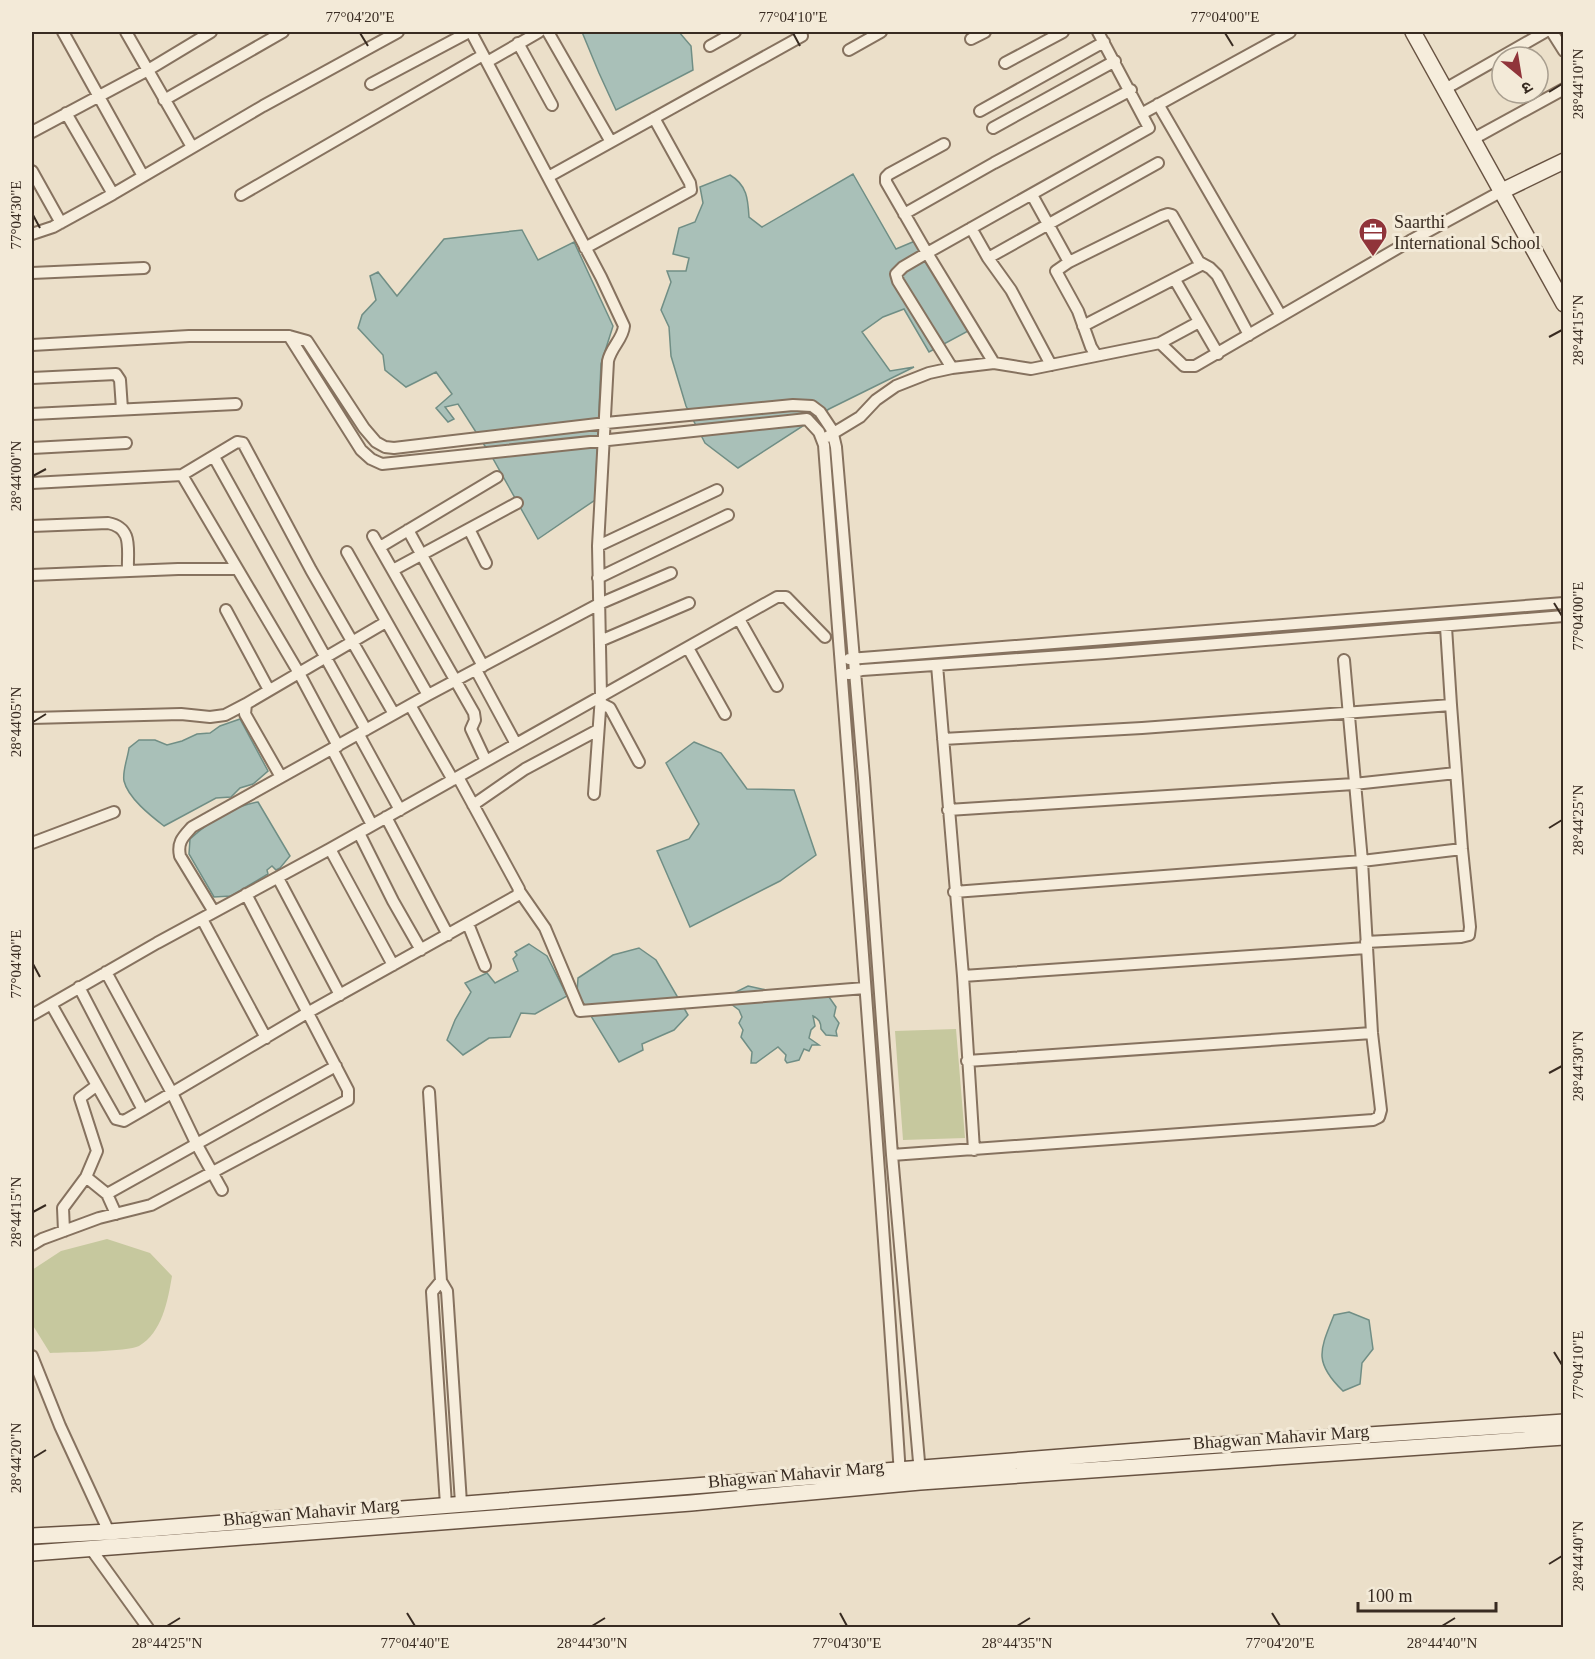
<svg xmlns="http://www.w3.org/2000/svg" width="1595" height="1659" font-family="'Times New Roman','Noto Sans Devanagari',serif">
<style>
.green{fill:#c6c89e}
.water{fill:#a9c0b8;stroke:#708e85;stroke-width:1.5}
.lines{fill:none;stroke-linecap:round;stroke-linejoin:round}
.street-casing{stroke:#86725f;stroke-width:14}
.secondary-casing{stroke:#685342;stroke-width:18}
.street{stroke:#f6eddc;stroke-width:10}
.secondary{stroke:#f6eddc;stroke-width:15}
.ticks{fill:none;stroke:#382b21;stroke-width:2}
.labels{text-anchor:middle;stroke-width:6;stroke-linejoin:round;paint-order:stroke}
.poi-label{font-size:18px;fill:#382b21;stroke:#f3ead8;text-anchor:start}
.street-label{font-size:18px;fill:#382b21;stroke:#f3ead8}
.neatline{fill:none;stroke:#382b21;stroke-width:2}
.ticks-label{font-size:15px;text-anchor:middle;fill:#382b21}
</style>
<rect width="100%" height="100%" fill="#ebdfc9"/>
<path class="green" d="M956,1029L965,1138L903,1140L895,1031Z
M107,1239L150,1253L172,1276C168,1300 162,1333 139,1346C127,1352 67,1352 50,1353L32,1324V1270L61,1251Z"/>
<path class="water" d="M582,32H679L691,46L693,70L616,110L599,73Z
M853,174L896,249L915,241L970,330L929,352L904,309L883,317L862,332L890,371L914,367L829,409L738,468L705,443L686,406L671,356L669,327L661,310L671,282L667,271H686L689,258L673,254L679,228L695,222L703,203L700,187L730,175C747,185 748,199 749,217L762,227Z
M522,230L538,260L574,242L613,326L601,364L595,500L538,539L492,457L458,404L445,407L454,419L448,422L436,408L452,394L436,372L406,387L385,370L383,355L358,328L362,315L376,300L370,276L378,272L397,296L444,239Z
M240,719L268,771L253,784L240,788L231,797L216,798L164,826C151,816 128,798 124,781C122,772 128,757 129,748L139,740H155L167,745L182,741L197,734L210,733L220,726Z
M694,742L721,753L747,789L794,790L816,855L780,881L690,927L657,851L689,839L699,824L666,763Z
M258,802L290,856L280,868L276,870L272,866L267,870L268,874L231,896L214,897L189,854L190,839C209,822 234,806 258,802Z
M529,944L547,956L567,996L535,1014L521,1013L510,1037L489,1038L463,1055L447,1040L455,1020L471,992L465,983L487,973L495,983L518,971L513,959L517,955L515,952Z
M639,948L656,960L688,1015L674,1030L642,1044L643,1050L619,1062L577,993L578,978L613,955Z
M748,986L781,993L829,997L836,1007L834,1016L839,1023L836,1031L837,1036L826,1035L821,1029C821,1022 819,1019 813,1016L815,1026L811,1030L809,1038L819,1045H812L809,1051L804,1049L799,1060L787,1063L785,1060L786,1055L778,1047L756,1063H751L752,1052L741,1037L743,1030L739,1023L742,1017L739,1010L731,1004L732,994Z
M1349,1312L1369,1320L1373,1349L1362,1363L1360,1384L1343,1391C1313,1362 1320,1350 1334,1315Z"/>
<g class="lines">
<g class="street-casing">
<path id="street" d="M63,32L143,176
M126,32L192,147
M471,32L601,277L624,326C623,339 611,347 608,361L598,546L601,696L594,794
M548,32L611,142
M1552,32L1564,51
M971,39L985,32
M518,43L552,105
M710,46L735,32
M849,50L881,32
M487,62L539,32
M1005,63L1063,32
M371,84L469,32
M1445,89L1545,32
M164,100L283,32
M1158,104L1281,316
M980,111L1104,42
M66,113L113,194
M1143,113L1290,32
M993,128L1115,61
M32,132L148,70L211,32
M1473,139L1564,89
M944,144L889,174L886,177V182L927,253L994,363
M32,171L61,223
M548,177L802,36
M241,195L483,55
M1032,195L1069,262L1056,271L1078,311L1091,347L1096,355
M904,214L994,163L1131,90
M971,228L988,258L1011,290L1051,365
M32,234L53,227L113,194L263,106L398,32
M585,248L691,190L690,183L654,118
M988,258L1158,163
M1069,262L1162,216L1168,214L1172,215L1199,262L1210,268L1217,275L1249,335
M32,273L144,268
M1175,280L1218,354
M1083,326L1201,265
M289,336L361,450L371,459L382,464L807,419L819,432L824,445C850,788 878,1132 900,1475
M1160,343L1184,366H1195L1410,241L1502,191
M32,345L189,336H289L307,341L364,428L376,442L385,447L394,448L606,423L793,405L812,406L820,412L832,430L836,447L864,778L892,1155L920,1473
M952,368L898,281L896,274L903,267L927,253L1149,128L1098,32
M32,378L116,374L120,380L122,409
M32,414L236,404
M827,437L860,417L876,400L896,386L929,373L952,368L994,363L1031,369L1160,343L1199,322
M32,448L126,443
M214,457L366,730
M182,475L299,673L338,746
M32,483L182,475L237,442L243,443L311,570L394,714
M32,526L108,523C134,528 127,550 128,571
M469,529L486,563
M408,530L483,666
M373,536L474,713L475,720L471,729L486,761
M598,546L717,490
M380,547L497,477
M347,552L428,695
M393,570L517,503
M32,575L178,569H236
M598,578L728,515
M226,610L269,690
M739,619L777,686
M1446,627L1451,705
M600,641L689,603
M688,648L725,714
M849,659L1564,603
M937,665L963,976L974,1150
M476,670L516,744
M849,674L862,670L1106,653L1564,616
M600,703L610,708L639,762
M410,705L453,780
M32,718L181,714L210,717L225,715L246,704
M359,735L400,810
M943,739L1142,728L1451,705L1462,849L1470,927L1469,935L1461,937L1366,942
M332,749L372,825
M281,777L245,714L246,704L386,622
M473,805L525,769L598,730
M948,810L1354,784L1456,773
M386,817L448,935
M359,833L393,901L421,950
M32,843L114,812
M330,849L393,965
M278,878L340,995
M520,892L545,928L580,1011L865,988
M954,892L1362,861L1462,849
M214,912L180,856C177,842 183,837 192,827L428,695L599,604L671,573
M202,919L266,1038
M468,924L485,966
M106,972L172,1093L197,1145L222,1190
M963,976L1366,948
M79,987L143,1110
M51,1004L116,1119L124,1121L143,1110L307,1013L518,895L519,889L458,777
M32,1015L157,943L330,849L777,597H786L825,637
M967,1061L1372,1033
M429,1092L441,1281L447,1291L461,1503
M892,1155L1373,1120L1379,1117L1381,1110L1372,1033L1362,861L1344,660
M86,1177L107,1194L116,1214
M107,1194L336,1066
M64,1231L63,1208L86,1177L97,1151L80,1098L96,1086
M32,1245L42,1239L99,1218L151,1205L348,1100V1090L246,894
M441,1281L432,1292L446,1505
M32,1356L60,1426L109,1532
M91,1549L148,1628"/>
</g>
<g class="secondary-casing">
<path id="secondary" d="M1413,32L1564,304
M1502,191L1564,161
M32,1536L109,1532L1189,1447L1564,1422
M32,1553L691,1503L920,1482L1564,1437"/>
</g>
<use href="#street" class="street"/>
<use href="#secondary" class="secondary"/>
</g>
<path class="ticks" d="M360,33L368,46M793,33L800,46M1225,33L1233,46M1549,92L1562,84M33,215L40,228M1549,337L1562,330M33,476L46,469M1554,603L1562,616M33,722L46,714M1549,828L1562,820M33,964L40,977M1549,1073L1562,1066M33,1212L46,1205M1554,1352L1562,1365M33,1458L46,1450M1549,1564L1562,1556M407,1613L415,1626M840,1613L847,1626M1272,1613L1280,1626M167,1626L180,1618M592,1626L605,1618M1017,1626L1030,1618M1442,1626L1455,1618"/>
<defs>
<g id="office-pin" transform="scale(1.5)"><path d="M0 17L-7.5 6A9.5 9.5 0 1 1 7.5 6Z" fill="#90343a" stroke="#f3ead8"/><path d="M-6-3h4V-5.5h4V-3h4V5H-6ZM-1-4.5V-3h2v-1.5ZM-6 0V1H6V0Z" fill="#fff"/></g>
</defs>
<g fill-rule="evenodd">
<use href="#office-pin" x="1373" y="232"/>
</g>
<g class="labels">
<g class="poi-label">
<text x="1394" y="228">Saarthi<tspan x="1394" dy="21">International School</tspan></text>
</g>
<g class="street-label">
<text transform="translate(1281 1437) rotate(-4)" y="6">Bhagwan Mahavir Marg</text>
<text transform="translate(796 1474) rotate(-5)" y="6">Bhagwan Mahavir Marg</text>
<text transform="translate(311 1512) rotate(-5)" y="6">Bhagwan Mahavir Marg</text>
</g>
</g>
<rect width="1595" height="1659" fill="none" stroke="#f3ead8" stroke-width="66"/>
<g transform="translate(1520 75) rotate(150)"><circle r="28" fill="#f3ead8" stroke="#a89e8f" stroke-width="1.5"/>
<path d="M0-4.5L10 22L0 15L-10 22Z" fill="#90343a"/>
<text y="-9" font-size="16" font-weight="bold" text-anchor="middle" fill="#382b21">उ</text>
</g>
<path d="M1358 1602v9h138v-9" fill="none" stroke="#382b21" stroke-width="3"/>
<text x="1367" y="1602" font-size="18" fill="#382b21" stroke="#f3ead8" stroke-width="4.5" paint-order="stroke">100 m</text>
<rect x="33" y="33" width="1529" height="1593" class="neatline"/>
<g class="ticks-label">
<text x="360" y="22">77°04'20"E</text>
<text x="793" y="22">77°04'10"E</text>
<text x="1225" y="22">77°04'00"E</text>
<text transform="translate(1578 84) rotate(-90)" y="5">28°44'10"N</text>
<text transform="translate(16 215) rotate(-90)" y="5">77°04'30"E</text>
<text transform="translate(1578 330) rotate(-90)" y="5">28°44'15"N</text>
<text transform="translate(16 476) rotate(-90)" y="5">28°44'00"N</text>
<text transform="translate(1578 616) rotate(-90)" y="5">77°04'00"E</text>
<text transform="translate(16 722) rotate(-90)" y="5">28°44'05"N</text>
<text transform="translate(1578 820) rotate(-90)" y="5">28°44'25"N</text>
<text transform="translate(16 964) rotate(-90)" y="5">77°04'40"E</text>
<text transform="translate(1578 1066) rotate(-90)" y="5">28°44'30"N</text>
<text transform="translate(16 1212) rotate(-90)" y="5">28°44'15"N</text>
<text transform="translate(1578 1365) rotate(-90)" y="5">77°04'10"E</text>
<text transform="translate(16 1458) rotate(-90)" y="5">28°44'20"N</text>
<text transform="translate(1578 1556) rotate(-90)" y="5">28°44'40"N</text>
<text x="167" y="1648">28°44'25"N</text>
<text x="415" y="1648">77°04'40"E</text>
<text x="592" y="1648">28°44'30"N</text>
<text x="847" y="1648">77°04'30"E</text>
<text x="1017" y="1648">28°44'35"N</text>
<text x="1280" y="1648">77°04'20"E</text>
<text x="1442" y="1648">28°44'40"N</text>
</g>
</svg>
